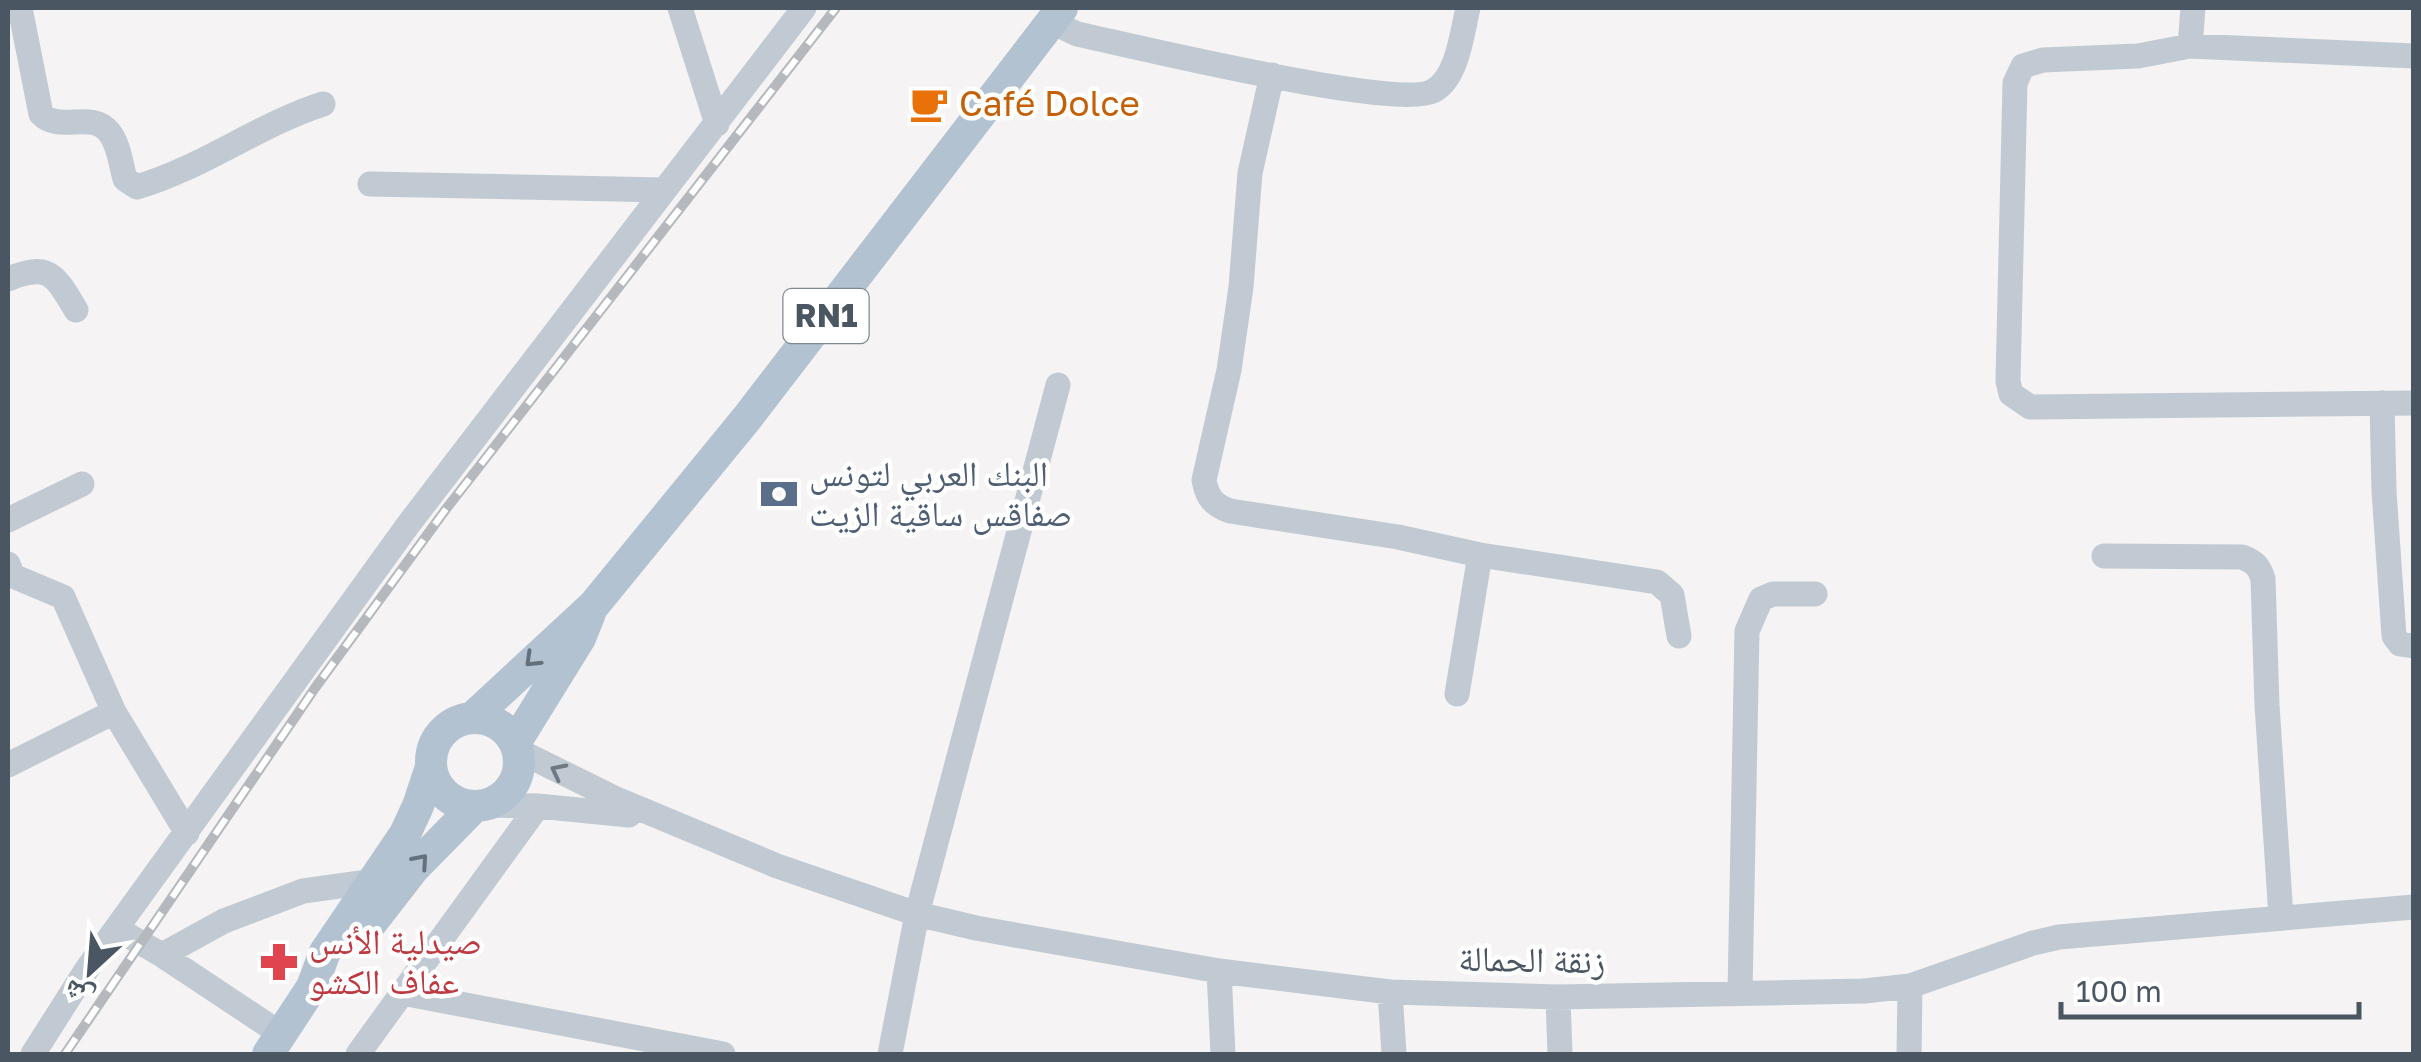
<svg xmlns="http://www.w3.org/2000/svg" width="2421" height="1062" font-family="'Golos Text','Noto Naskh Arabic',sans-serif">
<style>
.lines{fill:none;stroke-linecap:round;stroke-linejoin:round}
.minor{stroke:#c1cad2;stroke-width:25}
.major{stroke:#b3c2d1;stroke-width:32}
.rail-casing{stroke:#b5b8bd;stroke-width:10}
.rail{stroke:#fff;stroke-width:6;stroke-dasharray:19;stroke-linecap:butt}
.oneway{stroke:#64717d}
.oneway2{stroke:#6e7983}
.labels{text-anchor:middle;stroke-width:9;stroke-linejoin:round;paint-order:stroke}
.shield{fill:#fff;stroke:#808990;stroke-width:2.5}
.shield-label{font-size:32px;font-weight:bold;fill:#4a5661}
.food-label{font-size:35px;fill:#c56008;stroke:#fff;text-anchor:start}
.service-label{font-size:35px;fill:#4e5e75;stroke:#fff;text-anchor:start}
.health-label{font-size:35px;fill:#be3a42;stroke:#fff;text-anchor:start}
.street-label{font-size:35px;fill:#4a5661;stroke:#fff}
</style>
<rect width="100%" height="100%" fill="#f5f3f3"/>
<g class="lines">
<path class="minor" d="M20,8L41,114C59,133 92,110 109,132C119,144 121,165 125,179L137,187C202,168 258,125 323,104
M680,8L717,124
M1052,22L1077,34C1133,46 1396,110 1433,91C1458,78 1462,32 1468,8
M2190,46L2193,8
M2414,56L2190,46L2138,56L2043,60L2023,66L2015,83L2008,381L2011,394L2030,407L2414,403
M1272,75L1250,173L1241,287L1229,370L1204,480C1207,497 1213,505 1230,511L1398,537L1480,555L1457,694
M370,184L664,190
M8,279C49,262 55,275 76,310
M2382,403L2384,491L2394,636L2400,644L2414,646
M8,520L82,484
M1480,555L1657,582L1672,595L1679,636
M2104,556L2242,557C2255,562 2259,566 2263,579L2267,705L2281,917
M8,564L13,576L63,597L114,712L187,833
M517,750L614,798L777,866L917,914L976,928L1219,971L1390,992L1558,997L1864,991L1910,986L2033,943L2059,937L2414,907
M8,765L114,712
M481,805L538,806L629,815
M117,929L162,955L224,921L303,891L375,881
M162,955L281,1034
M1219,971L1223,1054
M1390,992L1394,1054
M402,993L723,1054
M1740,993L1747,631L1761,599L1773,594H1815
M1558,997L1560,1054
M33,1054L87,969L408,525L804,8
M358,1054L538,806
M890,1054L917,914L1058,385
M1909,1054L1910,986"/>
<path class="major" d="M472,718L594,605L747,418L1062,8
M431 762a44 44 0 1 1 88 0a44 44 0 1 1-88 0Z
M515,743L580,638L590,613
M369,926L414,868L475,806
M268,1054L312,987L325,952L405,834L418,806L431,767"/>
<g class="rail-casing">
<path id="rail" d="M65,1054L315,688L446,509L836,8"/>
</g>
<use href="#rail" class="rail"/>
</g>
<defs><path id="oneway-chevron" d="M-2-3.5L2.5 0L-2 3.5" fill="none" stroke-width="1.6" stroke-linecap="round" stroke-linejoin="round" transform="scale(2.5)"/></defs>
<g class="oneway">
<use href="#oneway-chevron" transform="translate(532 660) rotate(136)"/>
<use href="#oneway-chevron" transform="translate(421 861) rotate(-49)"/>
</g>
<use class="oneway2" href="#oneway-chevron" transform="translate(558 771) rotate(-153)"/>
<defs>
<g id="cafe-bare" transform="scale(3)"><path d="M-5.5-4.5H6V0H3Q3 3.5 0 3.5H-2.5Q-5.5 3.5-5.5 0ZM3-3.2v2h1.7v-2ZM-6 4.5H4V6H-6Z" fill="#e8710a" stroke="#fff" stroke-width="2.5" paint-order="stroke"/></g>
<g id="bank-bare" transform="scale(3)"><path d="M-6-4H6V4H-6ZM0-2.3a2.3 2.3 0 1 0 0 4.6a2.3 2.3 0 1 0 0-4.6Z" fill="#5c6f8a" stroke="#fff" stroke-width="2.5" paint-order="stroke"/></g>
<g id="pharmacy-bare" transform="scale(3)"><path d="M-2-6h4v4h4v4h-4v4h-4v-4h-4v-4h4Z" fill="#e0444e" stroke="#fff" stroke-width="2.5" paint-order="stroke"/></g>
</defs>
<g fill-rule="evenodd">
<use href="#cafe-bare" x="929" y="104"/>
<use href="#bank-bare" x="779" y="494"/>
<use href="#pharmacy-bare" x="279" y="962"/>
</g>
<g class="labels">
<rect class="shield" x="783.5" y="289" width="85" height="54" rx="8"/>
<g class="shield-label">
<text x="826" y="327">RN1</text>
</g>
<g class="food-label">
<text x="959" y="116">Café Dolce</text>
</g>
<g class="service-label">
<text x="809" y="486">البنك العربي لتونس<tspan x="809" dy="40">صفاقس ساقية الزيت</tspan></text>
</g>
<g class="health-label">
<text x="309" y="954">صيدلية الأنس<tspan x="309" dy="40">عفاف الكشو</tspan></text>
</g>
<g class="street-label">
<text transform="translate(1532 960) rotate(1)" y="12">زنقة الحمالة</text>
</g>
</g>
<rect width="2421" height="1062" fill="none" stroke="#4a5661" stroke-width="20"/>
<g transform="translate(90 972) rotate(206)" stroke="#ffffff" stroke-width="8" paint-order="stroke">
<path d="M0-8L18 38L0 25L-18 38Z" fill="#4a5661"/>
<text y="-15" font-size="28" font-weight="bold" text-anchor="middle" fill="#4a5661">ش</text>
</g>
<path d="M2061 1002v15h298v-15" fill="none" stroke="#4a5661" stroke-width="5"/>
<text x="2076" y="1002" font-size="30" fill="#4a5661" stroke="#ffffff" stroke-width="8" paint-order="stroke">100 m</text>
</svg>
